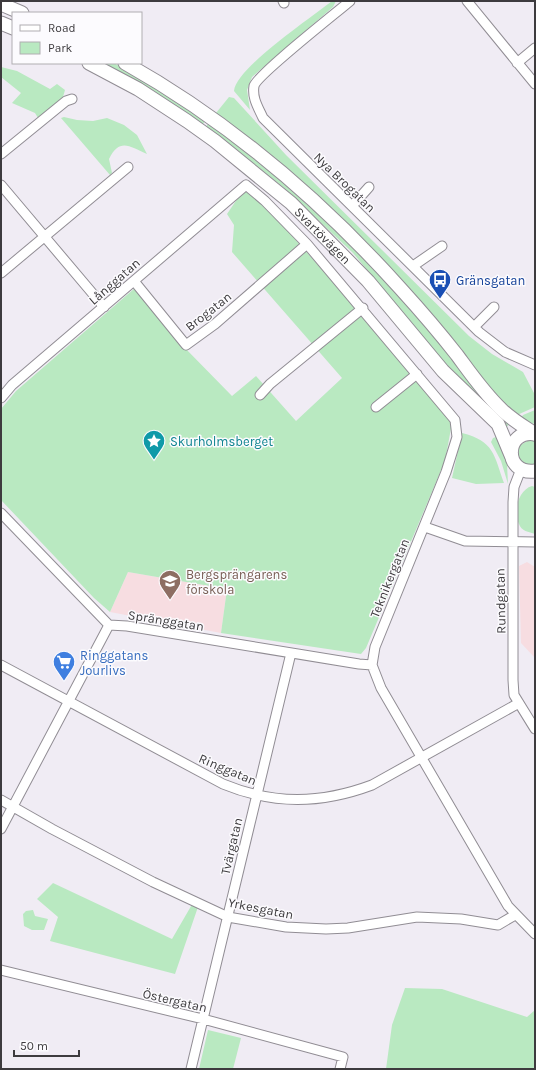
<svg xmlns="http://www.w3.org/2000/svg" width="536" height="1070" font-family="Karla,sans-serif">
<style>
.education{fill:#f7dde1}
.green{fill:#b9e9c1}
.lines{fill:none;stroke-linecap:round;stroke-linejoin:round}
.minor-casing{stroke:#918d94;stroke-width:11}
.secondary-casing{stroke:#918d94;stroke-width:15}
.minor{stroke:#fff;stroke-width:9}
.secondary{stroke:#fff;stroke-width:13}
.labels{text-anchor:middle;stroke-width:3;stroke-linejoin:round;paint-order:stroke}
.street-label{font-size:13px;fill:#3d3b3e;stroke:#fcfbfe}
.transit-label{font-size:13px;fill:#164399;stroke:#fcfbfe;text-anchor:start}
.culture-label{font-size:13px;fill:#0d838f;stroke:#fcfbfe;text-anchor:start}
.education-label{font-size:13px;fill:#785e54;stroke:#fcfbfe;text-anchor:start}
.shop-label{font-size:13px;fill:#366cbe;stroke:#fcfbfe;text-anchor:start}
</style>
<rect width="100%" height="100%" fill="#f0ecf4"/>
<path class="education" d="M527,562L535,567V658L521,643L519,566Z
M128,572L227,589L221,633L110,612Z"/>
<path class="green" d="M332,1H336L333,7L252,77L247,90L250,110L234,91C236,68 312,17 332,1Z
M102,63H114L119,66L206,120L203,124Z
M1,67L17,71L50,89L57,84L65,90L63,97L38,118L35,113L12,103L21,93L1,77Z
M229,97L234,98L286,155L469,336L492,354L523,372L535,395V407L517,415H513L382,260L337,213L276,159L216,113Z
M64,117L77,120L93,121L107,118L124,125L137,135L147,154C130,147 120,137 109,159L112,173L110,175L61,118Z
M209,122C270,166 328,218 379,273C425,321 467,373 510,423L505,429L454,374L353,253L283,187L206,127Z
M246,186C318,262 385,342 452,423L445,461L366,648L361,654L221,633L227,589L128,572L110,612L94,598L1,500V409L16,391L135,288L184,347L232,396L256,376L296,421L342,378L232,252L234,225L227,214Z
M535,410V424L520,420L523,415Z
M462,433C494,441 494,455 504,483L476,484L452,478Z
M499,436L507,464L508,484L501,461L491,442L493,438Z
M529,440L535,441V465H524L518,459L519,446Z
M532,486L535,487V534C529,532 521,531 519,524C513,512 518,490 532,486Z
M53,883L172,939L194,901L199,904L175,974L50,941L58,917L37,899Z
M33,910L35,916L48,919L44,930H32L24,926L23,914L26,911Z
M405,988L442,989L527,1017L535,1010V1069H386L392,1025Z
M208,1030L241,1038L233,1069H199Z"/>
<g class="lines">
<g class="minor-casing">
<path id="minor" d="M283,1L284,3
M350,1C336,13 257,75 254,86C252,98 258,107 263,118L479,332L505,352L535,365
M467,1L535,84
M517,63L535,48
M1,154L66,101L72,99
M1,185L104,307
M352,206L369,187
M413,266L442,246
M1,273L128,167
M134,281L186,345L215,324L307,244
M474,327L494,307
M260,395L270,384L363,308
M1,398L12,385L246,185L265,201L307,244L455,420L457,437L446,472L375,647L372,665L381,688L508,906L535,934
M376,407L417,374
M521,469L514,487L513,502V680L514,695L535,729
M1,513L109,625L127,626L359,664L372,665
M425,527L465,541L535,542
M1,665L223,784C274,805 321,804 372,785L519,703
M1,800L52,829L153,882L228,917L286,927L326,929L348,928L417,917L461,919L498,925L515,915
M1,829L109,625
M1,970L203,1019L343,1057L340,1069
M191,1069L291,653"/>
</g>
<g class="secondary-casing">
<g id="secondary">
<path d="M1,4L22,13"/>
<path d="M1,23L13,28"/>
<path id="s1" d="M89,63L138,89L187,121L215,141L291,203L368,281L443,371L498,424L511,455"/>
<path d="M125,63C230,122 320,199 400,288C420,310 439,332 457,355C471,374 484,393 501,409C511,419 523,426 535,434"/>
<path d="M535,434C504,429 503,475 535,471"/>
</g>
</g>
<use href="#minor" class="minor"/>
<use href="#secondary" class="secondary"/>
</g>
<defs>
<g id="bus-pin" transform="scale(1.15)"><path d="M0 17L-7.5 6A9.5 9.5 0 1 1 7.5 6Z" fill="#1a4fb4" stroke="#fcfbfe"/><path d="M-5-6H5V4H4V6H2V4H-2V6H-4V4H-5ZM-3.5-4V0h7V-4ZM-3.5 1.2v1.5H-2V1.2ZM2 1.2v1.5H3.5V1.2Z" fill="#fff"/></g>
<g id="sight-pin" transform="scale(1.15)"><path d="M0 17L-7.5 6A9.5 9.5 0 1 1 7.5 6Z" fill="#0f9aa8" stroke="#fcfbfe"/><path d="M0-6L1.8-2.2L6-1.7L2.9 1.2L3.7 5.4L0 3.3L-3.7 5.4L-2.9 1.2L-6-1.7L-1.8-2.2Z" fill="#fff"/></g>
<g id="school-pin" transform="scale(1.15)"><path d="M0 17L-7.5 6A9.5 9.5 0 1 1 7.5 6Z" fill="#8d6e63" stroke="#fcfbfe"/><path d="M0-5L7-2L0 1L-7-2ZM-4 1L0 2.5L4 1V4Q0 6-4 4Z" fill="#fff"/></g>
<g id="supermarket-pin" transform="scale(1.15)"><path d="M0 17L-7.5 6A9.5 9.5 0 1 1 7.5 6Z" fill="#3f7fe0" stroke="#fcfbfe"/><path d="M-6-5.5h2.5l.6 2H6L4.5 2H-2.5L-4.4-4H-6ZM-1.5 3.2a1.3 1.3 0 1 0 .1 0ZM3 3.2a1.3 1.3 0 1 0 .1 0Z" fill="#fff"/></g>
</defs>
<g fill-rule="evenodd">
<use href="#bus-pin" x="440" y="280"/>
<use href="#sight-pin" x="154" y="441"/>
<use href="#school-pin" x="170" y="581"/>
<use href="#supermarket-pin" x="64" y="662"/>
</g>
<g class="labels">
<g class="street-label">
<text transform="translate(345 182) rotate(44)" y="5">Nya Brogatan</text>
<text dy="5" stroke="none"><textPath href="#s1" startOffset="292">Svartövägen</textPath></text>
<text transform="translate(114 281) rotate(-41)" y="5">Långgatan</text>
<text transform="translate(208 311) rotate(-38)" y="5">Brogatan</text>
<text transform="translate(389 578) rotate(-68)" y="5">Teknikergatan</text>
<text transform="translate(500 601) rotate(-91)" y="5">Rundgatan</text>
<text transform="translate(166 620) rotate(9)" y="5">Spränggatan</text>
<text transform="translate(228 769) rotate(23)" y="5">Ringgatan</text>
<text transform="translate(231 846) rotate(-77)" y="5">Tvärgatan</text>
<text transform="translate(261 908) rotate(11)" y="5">Yrkesgatan</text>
<text transform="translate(175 1000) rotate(13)" y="5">Östergatan</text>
</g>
<g class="transit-label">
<text x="456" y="285">Gränsgatan</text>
</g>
<g class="culture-label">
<text x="170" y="446">Skurholmsberget</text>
</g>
<g class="education-label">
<text x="186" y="579">Bergsprängarens<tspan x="186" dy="15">förskola</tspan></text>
</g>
<g class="shop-label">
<text x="80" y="660">Ringgatans<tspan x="80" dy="15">Jourlivs</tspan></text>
</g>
</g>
<rect width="536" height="1070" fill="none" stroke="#3d3b3e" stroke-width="4"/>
<rect x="12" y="12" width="130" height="52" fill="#fcfbfe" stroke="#b0aeb1"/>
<rect x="20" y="25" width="20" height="6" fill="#ffffff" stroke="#b0aeb1"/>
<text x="48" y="32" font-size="12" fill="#3d3b3e">Road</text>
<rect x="20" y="42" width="20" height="12" fill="#b9e9c1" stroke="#b0aeb1"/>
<text x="48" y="52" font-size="12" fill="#3d3b3e">Park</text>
<path d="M14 1050v6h65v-6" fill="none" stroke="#3d3b3e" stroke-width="2"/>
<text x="20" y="1050" font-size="12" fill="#3d3b3e" stroke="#fcfbfe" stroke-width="3" paint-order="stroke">50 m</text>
</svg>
